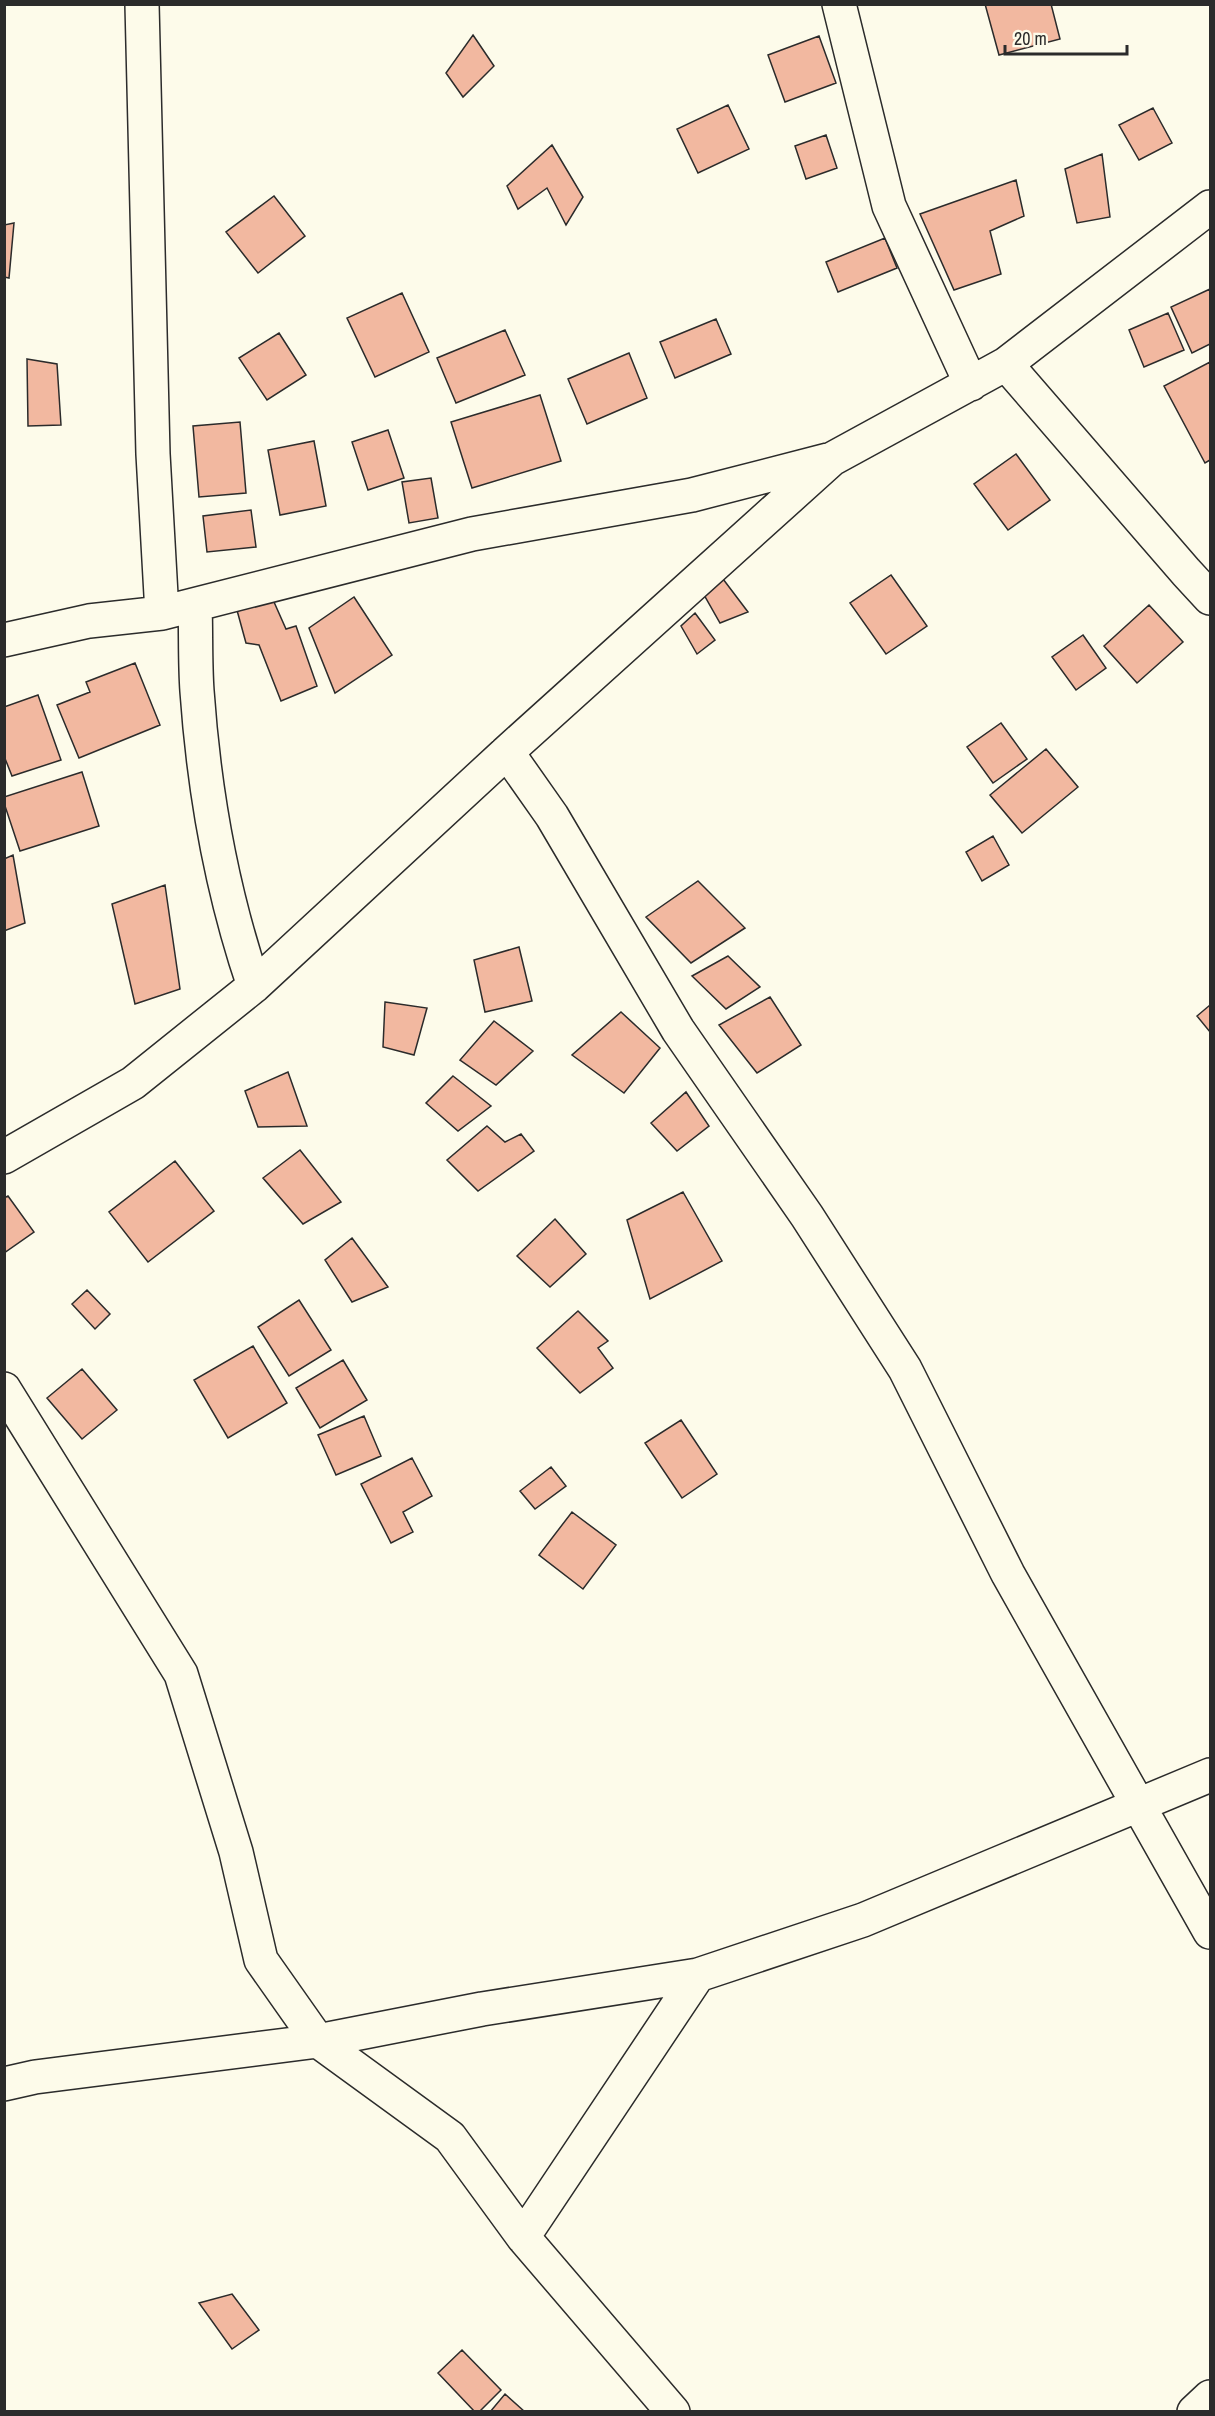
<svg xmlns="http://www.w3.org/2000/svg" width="1215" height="2416" font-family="'Archivo Narrow',sans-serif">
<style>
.building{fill:#f2b8a0;stroke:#2b2b2b;stroke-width:1.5}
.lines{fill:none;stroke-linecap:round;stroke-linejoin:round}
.minor-casing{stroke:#2b2b2b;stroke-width:36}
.minor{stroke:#fdfbea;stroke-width:33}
</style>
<rect width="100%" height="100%" fill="#fdfbea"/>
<path class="building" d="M985,4H1051L1060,39L999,55Z
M473,35L494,66L463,97L446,73Z
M819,36L836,83L785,102L768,55Z
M728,105L749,149L698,173L677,129Z
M1153,108L1172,143L1139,160L1119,125Z
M826,135L837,168L806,179L795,146Z
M552,145L583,197L566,225L547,188L518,209L507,186Z
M1102,154L1110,217L1077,223L1065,169Z
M1016,180L1024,216L990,231L1001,274L954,290L920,214Z
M274,196L305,236L258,273L226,232Z
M14,223L9,278L4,277V225Z
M885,238L897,268L838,292L826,262Z
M1210,289V344L1192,353L1171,307Z
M402,293L429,352L375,377L347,318Z
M1168,313L1184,350L1144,367L1129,330Z
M716,319L731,354L675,378L660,342Z
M505,330L525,375L456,403L437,358Z
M279,333L306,375L267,400L239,358Z
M629,353L647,398L587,424L568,379Z
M27,359L57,364L61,425L28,426Z
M1210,362V460L1205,463L1164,386Z
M540,395L561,461L472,488L451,422Z
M240,422L246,493L199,497L193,426Z
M388,430L404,478L368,490L352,442Z
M314,441L326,506L280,515L268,450Z
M1016,454L1050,500L1008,530L974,484Z
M431,478L438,518L409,523L402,482Z
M251,510L256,547L207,552L203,516Z
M720,575L748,612L720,623L703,593Z
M891,575L927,626L886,654L850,603Z
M354,597L392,655L335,693L309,628Z
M274,602L286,629L296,626L317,686L281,701L259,645L246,643L235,603Z
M1149,605L1183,642L1137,683L1104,646Z
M695,613L715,640L697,654L681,626Z
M1083,635L1106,668L1076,690L1052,657Z
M135,663L160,725L79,758L57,705L90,692L86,682Z
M38,695L61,760L12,776L4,756V707Z
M1001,723L1027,759L993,783L967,747Z
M1046,749L1078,787L1022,833L990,795Z
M82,772L99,826L20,851L4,803V797Z
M993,836L1009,865L982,881L966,852Z
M13,855L25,923L4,931V859Z
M698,881L745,928L691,963L646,917Z
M165,885L180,989L135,1004L112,904Z
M519,947L532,1001L485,1012L474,960Z
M728,956L760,987L726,1009L692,976Z
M770,997L801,1045L757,1073L719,1025Z
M385,1002L427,1008L414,1055L383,1047Z
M1210,1005V1032L1197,1016Z
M621,1012L660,1048L624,1093L572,1055Z
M494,1021L533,1051L496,1085L460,1060Z
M288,1072L307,1126L258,1127L245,1091Z
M453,1076L491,1106L458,1131L426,1103Z
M686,1092L709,1126L677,1151L651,1123Z
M487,1126L505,1142L521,1134L534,1151L478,1191L447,1160Z
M300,1150L341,1202L303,1224L263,1178Z
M175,1161L214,1211L148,1262L109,1212Z
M683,1192L722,1261L650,1299L627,1220Z
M8,1196L34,1232L4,1253V1198Z
M555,1219L586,1254L550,1287L517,1256Z
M352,1238L388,1287L352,1302L325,1260Z
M87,1290L110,1314L95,1329L72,1304Z
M299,1300L331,1350L289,1376L258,1327Z
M578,1311L608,1341L598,1348L613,1368L580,1393L537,1348Z
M253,1346L287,1403L228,1438L194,1380Z
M343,1360L367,1400L320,1428L296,1388Z
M82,1369L117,1410L82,1439L47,1398Z
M364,1416L381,1456L336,1475L318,1435Z
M681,1420L717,1474L682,1498L645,1443Z
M412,1458L432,1496L403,1512L413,1532L391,1543L361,1484Z
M551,1467L566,1486L535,1509L520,1491Z
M572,1512L616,1545L583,1589L539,1555Z
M232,2294L259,2330L232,2349L199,2303Z
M462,2350L501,2390L479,2412H475L438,2373Z
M505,2394L525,2412H490Z"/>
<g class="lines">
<g class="minor-casing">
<path id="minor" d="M142,4L153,454L162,613
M839,4L889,206L971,384
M1006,364L1186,572L1210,598
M195,605C196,633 195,663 197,691C204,791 222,892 254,986
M4,640L89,621L162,613L472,534L692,495L828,460
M507,752L552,816L678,1030L807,1216L905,1369L1008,1574L1210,1932
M4,1157L133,1083L254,986L507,752L832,459L1006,364L1210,207
M4,1389L181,1674L236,1852L261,1960L318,2041L450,2137L523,2237L673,2412
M4,2084L35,2077L318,2041L482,2009L698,1975L863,1920L1210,1775
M523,2237L698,1975
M1194,2412L1210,2397"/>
</g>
<use href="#minor" class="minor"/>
</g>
<rect width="1215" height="2416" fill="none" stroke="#2b2b2b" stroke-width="12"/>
<path d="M1005 45v9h122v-9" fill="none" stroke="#2b2b2b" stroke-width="3"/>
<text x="1014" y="45" font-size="18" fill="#2b2b2b" stroke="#fdfbea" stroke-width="4.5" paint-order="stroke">20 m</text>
</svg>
